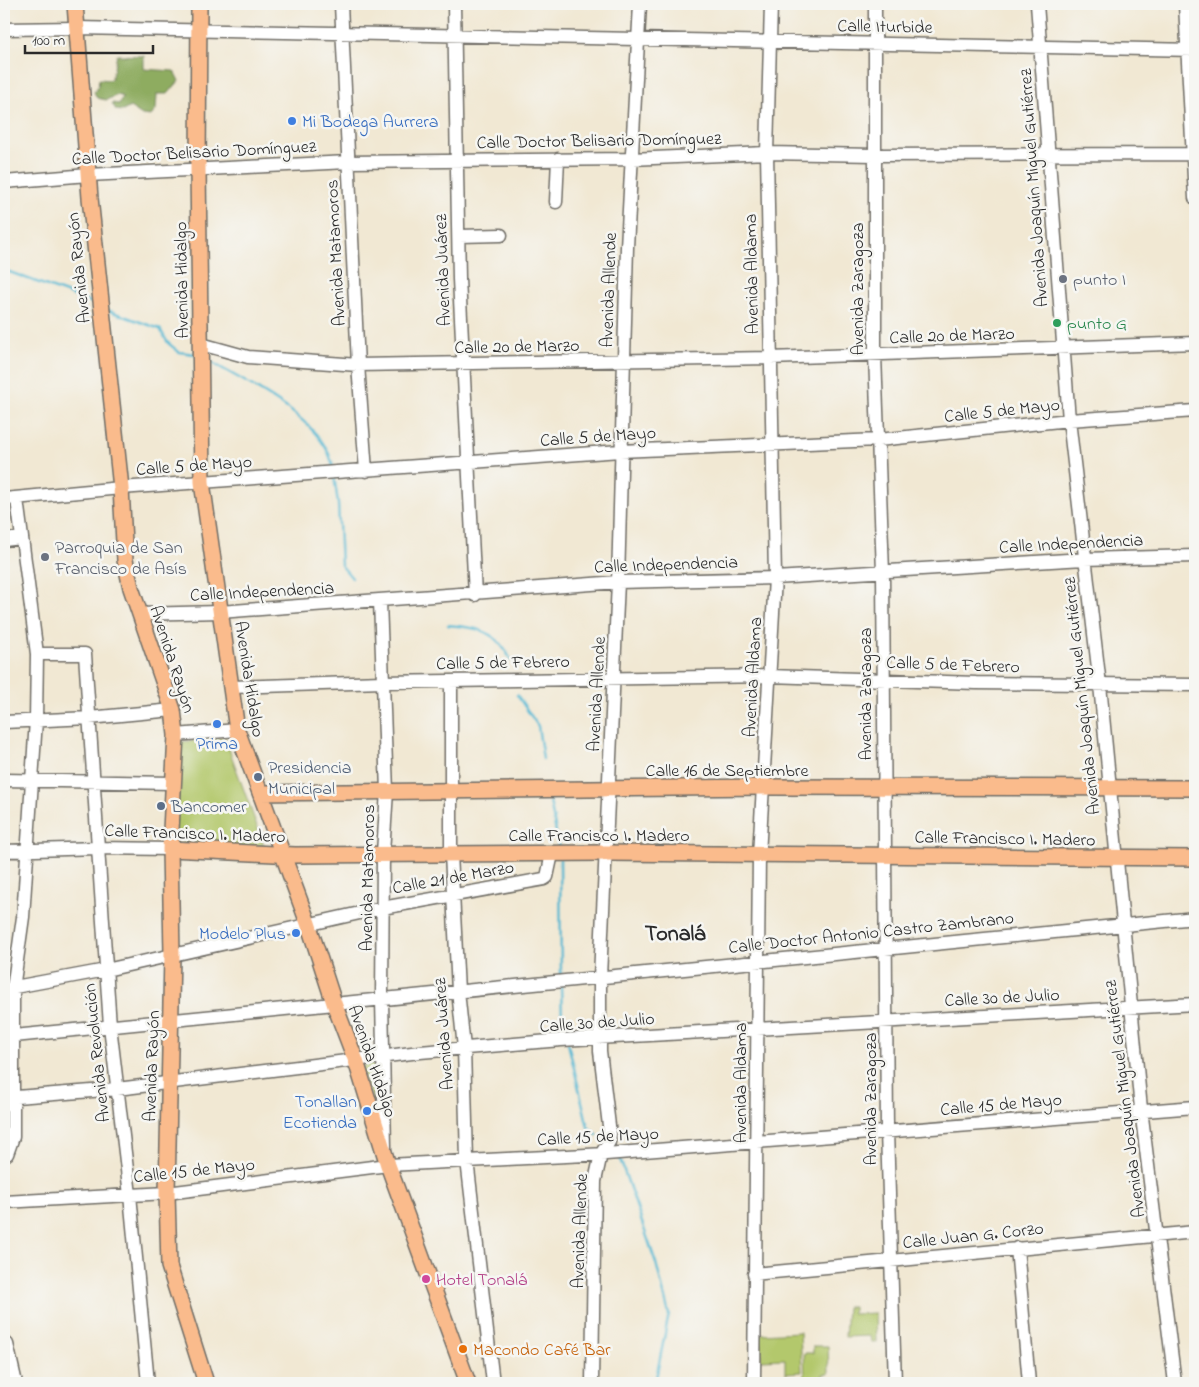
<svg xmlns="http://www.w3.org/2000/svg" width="1199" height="1387" font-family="'Indie Flower',sans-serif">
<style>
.green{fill:#b3c86c;stroke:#6f7a4c}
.forest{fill:#8eac60;stroke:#5c6c46}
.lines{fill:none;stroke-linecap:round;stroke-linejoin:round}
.stream{stroke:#54b8d2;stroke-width:2.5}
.minor-casing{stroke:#706d66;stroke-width:15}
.major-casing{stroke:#706d66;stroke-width:18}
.minor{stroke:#fff;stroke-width:12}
.major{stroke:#fabb8c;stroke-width:15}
.shop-dot{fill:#3f7fe0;stroke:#f6f6f2;stroke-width:2}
.worship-dot{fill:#6b7280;stroke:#f6f6f2;stroke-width:2}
.leisure-dot{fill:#2e9e5b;stroke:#f6f6f2;stroke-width:2}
.service-dot{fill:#5c6f8a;stroke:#f6f6f2;stroke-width:2}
.hotel-dot{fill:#d1479c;stroke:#f6f6f2;stroke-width:2}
.food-dot{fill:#e8710a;stroke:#f6f6f2;stroke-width:2}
.labels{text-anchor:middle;stroke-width:5;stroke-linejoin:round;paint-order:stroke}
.street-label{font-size:18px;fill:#2b2b2b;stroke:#f6f6f2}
.shop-label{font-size:18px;fill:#366cbe;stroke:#f6f6f2;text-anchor:end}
.worship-label{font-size:18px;fill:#5b616d;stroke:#f6f6f2;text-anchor:start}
.leisure-label{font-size:18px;fill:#27864d;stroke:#f6f6f2;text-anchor:start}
.service-label{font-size:18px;fill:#4e5e75;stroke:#f6f6f2;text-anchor:start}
.hotel-label{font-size:18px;fill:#b23c85;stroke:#f6f6f2;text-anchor:start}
.food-label{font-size:18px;fill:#c56008;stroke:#f6f6f2;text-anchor:start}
.district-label{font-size:22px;font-weight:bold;fill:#2b2b2b;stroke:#f6f6f2}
</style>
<rect width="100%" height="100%" fill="#f6f6f2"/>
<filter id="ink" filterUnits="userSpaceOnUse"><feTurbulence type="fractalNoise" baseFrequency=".02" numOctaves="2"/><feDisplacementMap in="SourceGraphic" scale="10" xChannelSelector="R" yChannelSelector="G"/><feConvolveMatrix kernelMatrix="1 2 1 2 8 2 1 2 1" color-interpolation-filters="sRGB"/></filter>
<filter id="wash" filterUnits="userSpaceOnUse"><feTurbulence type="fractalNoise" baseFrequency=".0096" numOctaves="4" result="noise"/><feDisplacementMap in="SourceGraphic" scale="20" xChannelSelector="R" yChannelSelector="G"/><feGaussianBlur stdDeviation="1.12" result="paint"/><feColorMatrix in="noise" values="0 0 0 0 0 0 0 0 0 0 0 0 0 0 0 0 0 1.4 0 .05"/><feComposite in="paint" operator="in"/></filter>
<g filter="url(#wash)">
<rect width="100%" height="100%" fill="#f1e8d3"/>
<path class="green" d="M225,738L265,848L175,841L178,742Z
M379,1063V1105L375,1106L360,1066Z
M847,1307H853V1314L875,1313L876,1342H871L870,1336L845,1337Z
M800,1332L802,1372L785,1373V1359L761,1360L760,1334Z
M813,1346H828L829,1374H823V1383H805L804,1353H813Z"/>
<path class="forest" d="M117,55L144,56V69L174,71L179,81L168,94H157L156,110L151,116L142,115L130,107L123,111L116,110L112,103L119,104L123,97L118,95L106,100L97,98L94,92L98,87L99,79L111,80Z"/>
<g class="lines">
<path class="stream" d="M4,270L96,304
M107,310L160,329L168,343L179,352L195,354
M206,359C245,383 326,419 333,468
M334,476L338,503L341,565L352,578
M448,625C480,628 495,630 511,660
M517,695L538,726L543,759
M549,796L559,848
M560,859L561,978
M561,986L562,1019L566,1035
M568,1043L588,1127L597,1135
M620,1159L656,1263L669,1314L655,1383"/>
</g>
</g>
<g filter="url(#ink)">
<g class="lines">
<g class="minor-casing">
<path id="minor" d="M341,4L358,365L366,471
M454,4L459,279L475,595
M875,4V355L883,572L887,1131L895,1383
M1037,4L1069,420L1100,685L1141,1109L1175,1383
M1185,4L1195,198
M4,29L77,28L1195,50
M4,182L88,175L348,162L631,159L767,153L874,155L1195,154
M556,202L558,159
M459,236L501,235
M201,344L248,357L358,365L770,358L1195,343
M4,499L121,488L620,451L878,440L1069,420L1195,411
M4,540L22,538
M380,601L387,791L383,853L382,999L385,1147
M139,614L220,612L618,582L775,578L1084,559L1195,556
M37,654H85L110,1026L130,1195L148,1383
M451,681V854L458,991L464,1048L467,1160L493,1383
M231,687L382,682L769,676L976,683L1195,685
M4,722L89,718L173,710
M176,735L237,730
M4,780L172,783
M4,851L97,848L170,849
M4,989L106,970L382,908L544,879L547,877L552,854
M4,1037L1195,918
M4,1098L117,1089L420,1052L561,1040L1195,1004
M7,1154L13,1137V989L23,917L36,720L37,654L17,499
M4,1202L167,1193L388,1165L606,1154L1195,1107
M1017,1248L1029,1383
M754,1274L1195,1232
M7,1344L16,1383
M592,1383L595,1181L601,1154L609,1142L610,1134L600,1051V977L618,582L627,247L640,4
M754,1383L759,855L775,578L767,153L771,4"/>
</g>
<g class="major-casing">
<path id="major" d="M75,4L90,198L121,488L125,560L131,588L173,710L176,735L170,849L172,955L167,1193L169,1266L206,1383
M199,4L198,169L202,482L237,730L308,923L335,1006L356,1061L388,1165L468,1383
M260,793L764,787L1195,788
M170,849L295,855L606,853L1195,858"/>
</g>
<use href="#minor" class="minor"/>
<use href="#major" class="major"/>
</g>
</g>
<g class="shop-dot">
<circle cx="292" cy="121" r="5"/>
<circle cx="217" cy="724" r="5"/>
<circle cx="296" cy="933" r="5"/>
<circle cx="367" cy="1111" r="5"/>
</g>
<g class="worship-dot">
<circle cx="1063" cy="279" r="5"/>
<circle cx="45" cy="557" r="5"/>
</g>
<circle class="leisure-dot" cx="1057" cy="323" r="5"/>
<g class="service-dot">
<circle cx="258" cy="777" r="5"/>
<circle cx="161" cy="806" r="5"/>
</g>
<circle class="hotel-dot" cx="426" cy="1279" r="5"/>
<circle class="food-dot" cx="463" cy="1349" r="5"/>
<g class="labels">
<g class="street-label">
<text transform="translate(885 26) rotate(1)" y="6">Calle Iturbide</text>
<text transform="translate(599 140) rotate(-1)" y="6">Calle Doctor Belisario Domínguez</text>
<text transform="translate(194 152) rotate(-3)" y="6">Calle Doctor Belisario Domínguez</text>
<text transform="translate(1033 188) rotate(-94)" y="6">Avenida Joaquín Miguel Gutiérrez</text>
<text transform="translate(335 253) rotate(-93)" y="6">Avenida Matamoros</text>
<text transform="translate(78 268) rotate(-96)" y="6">Avenida Rayón</text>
<text transform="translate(442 270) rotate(-92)" y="6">Avenida Juárez</text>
<text transform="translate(751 274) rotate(-91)" y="6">Avenida Aldama</text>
<text transform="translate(181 280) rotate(-91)" y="6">Avenida Hidalgo</text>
<text transform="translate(857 289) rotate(-90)" y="6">Avenida Zaragoza</text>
<text transform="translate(608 290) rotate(-88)" y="6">Avenida Allende</text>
<text transform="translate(952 335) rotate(-2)" y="6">Calle 20 de Marzo</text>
<text transform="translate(517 346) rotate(-1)" y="6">Calle 20 de Marzo</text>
<text transform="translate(1002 410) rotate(-6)" y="6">Calle 5 de Mayo</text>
<text transform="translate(598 436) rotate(-4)" y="6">Calle 5 de Mayo</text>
<text transform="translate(194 465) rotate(-4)" y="6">Calle 5 de Mayo</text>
<text transform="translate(1071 543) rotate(-3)" y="6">Calle Independencia</text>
<text transform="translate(666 564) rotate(-2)" y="6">Calle Independencia</text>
<text transform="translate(262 591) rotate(-3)" y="6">Calle Independencia</text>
<text transform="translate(173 659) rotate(72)" y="6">Avenida Rayón</text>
<text transform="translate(503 662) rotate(-1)" y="6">Calle 5 de Febrero</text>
<text transform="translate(953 664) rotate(2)" y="6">Calle 5 de Febrero</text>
<text transform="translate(752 677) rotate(-87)" y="6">Avenida Aldama</text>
<text transform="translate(250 679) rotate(81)" y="6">Avenida Hidalgo</text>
<text transform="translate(596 694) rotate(-87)" y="6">Avenida Allende</text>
<text transform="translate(865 694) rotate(-90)" y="6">Avenida Zaragoza</text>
<text transform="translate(1081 696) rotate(-96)" y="6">Avenida Joaquín Miguel Gutiérrez</text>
<text x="727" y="776">Calle 16 de Septiembre</text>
<text transform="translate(195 833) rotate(2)" y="6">Calle Francisco I. Madero</text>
<text x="599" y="841">Calle Francisco I. Madero</text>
<text transform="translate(1005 838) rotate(1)" y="6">Calle Francisco I. Madero</text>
<text transform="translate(453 877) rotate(-10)" y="6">Calle 21 de Marzo</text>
<text transform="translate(367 878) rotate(-89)" y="6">Avenida Matamoros</text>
<text transform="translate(871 932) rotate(-6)" y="6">Calle Doctor Antonio Castro Zambrano</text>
<text transform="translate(1002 997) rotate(-3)" y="6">Calle 30 de Julio</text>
<text transform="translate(597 1022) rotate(-4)" y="6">Calle 30 de Julio</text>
<text transform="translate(443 1034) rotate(-94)" y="6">Avenida Juárez</text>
<text transform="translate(96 1053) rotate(-96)" y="6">Avenida Revolución</text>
<text transform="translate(373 1061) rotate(71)" y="6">Avenida Hidalgo</text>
<text transform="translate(151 1066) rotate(-88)" y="6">Avenida Rayón</text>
<text transform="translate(740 1083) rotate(-90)" y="6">Avenida Aldama</text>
<text transform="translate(870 1099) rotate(-90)" y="6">Avenida Zaragoza</text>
<text transform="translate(1124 1099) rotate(-97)" y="6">Avenida Joaquín Miguel Gutiérrez</text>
<text transform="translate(1001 1104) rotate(-5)" y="6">Calle 15 de Mayo</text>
<text transform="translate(598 1136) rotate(-3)" y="6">Calle 15 de Mayo</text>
<text transform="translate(194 1170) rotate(-6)" y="6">Calle 15 de Mayo</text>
<text transform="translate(579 1231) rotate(-88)" y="6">Avenida Allende</text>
<text transform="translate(973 1235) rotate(-6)" y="6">Calle Juan G. Corzo</text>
</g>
<g class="shop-label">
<text x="302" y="127" text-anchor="start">Mi Bodega Aurrera</text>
<text x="217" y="749" text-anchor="middle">Prima</text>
<text x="286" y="939">Modelo Plus</text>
<text x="357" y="1107">Tonallan<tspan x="357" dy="21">Ecotienda</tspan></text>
</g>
<g class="worship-label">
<text x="1073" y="285">punto I</text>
<text x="55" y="553">Parroquia de San<tspan x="55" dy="21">Francisco de Asís</tspan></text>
</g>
<g class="leisure-label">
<text x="1067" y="329">punto G</text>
</g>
<g class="service-label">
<text x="268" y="773">Presidencia<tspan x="268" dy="21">Municipal</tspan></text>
<text x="171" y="812">Bancomer</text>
</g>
<g class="hotel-label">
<text x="436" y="1285">Hotel Tonalá</text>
</g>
<g class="food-label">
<text x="473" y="1355">Macondo Café Bar</text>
</g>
<g class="district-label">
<text x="675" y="940">Tonalá</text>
</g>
</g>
<rect width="1199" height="1387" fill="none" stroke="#f6f6f2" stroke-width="20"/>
<path d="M25 45v8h128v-8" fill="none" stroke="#2b2b2b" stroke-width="2.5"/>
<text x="32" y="45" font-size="15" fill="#2b2b2b" stroke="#f6f6f2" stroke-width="4" paint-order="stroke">100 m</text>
</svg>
